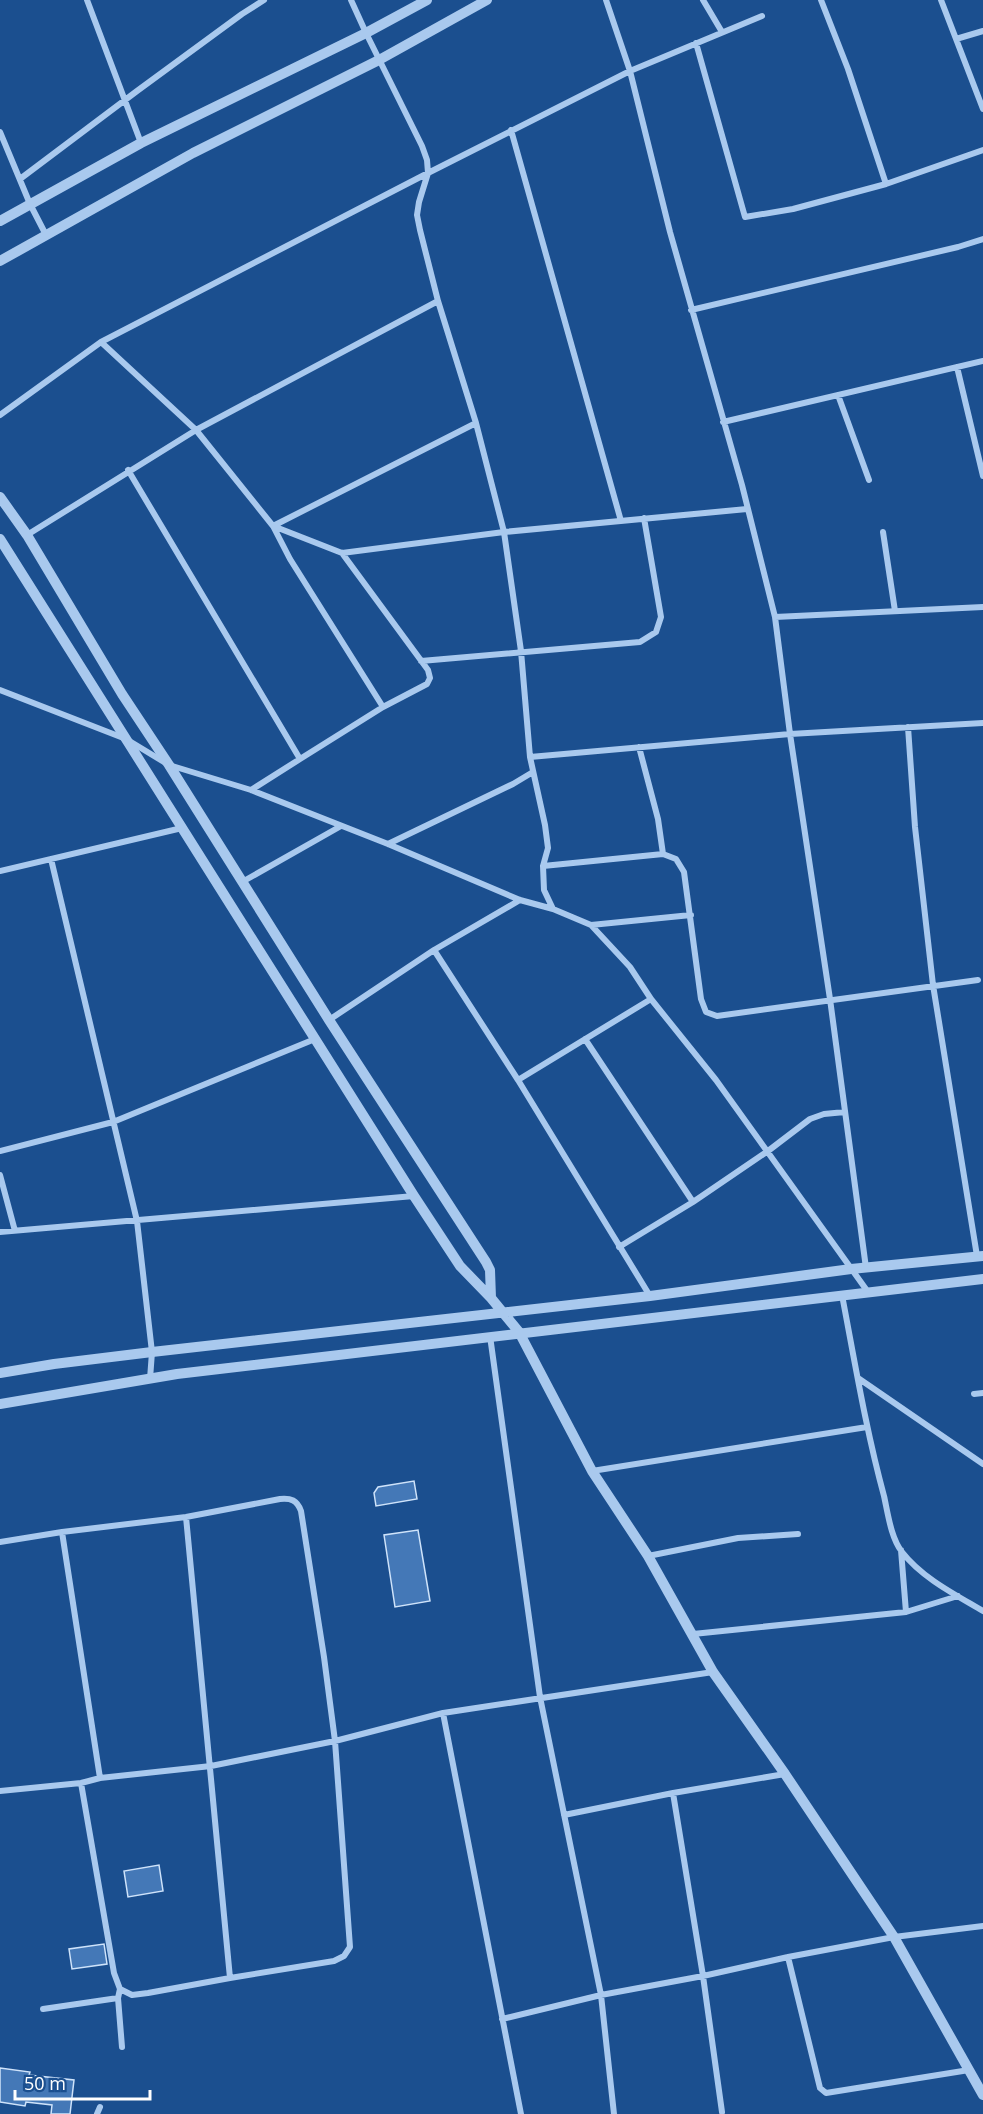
<svg xmlns="http://www.w3.org/2000/svg" width="983" height="2114" font-family="'Open Sans',sans-serif">
<style>
.building{fill:#4478b7;stroke:#cfe3fa;stroke-width:1.5}
.lines{fill:none;stroke-linecap:round;stroke-linejoin:round}
.minor{stroke:#a9c9ee;stroke-width:6}
.tertiary{stroke:#a9c9ee;stroke-width:10}
</style>
<rect width="100%" height="100%" fill="#1b4f8f"/>
<path class="building" d="M414,1481L417,1499L376,1506L374,1493L378,1487Z
M418,1530L430,1601L395,1607L384,1535Z
M159,1865L163,1891L128,1897L124,1871Z
M104,1944L107,1964L72,1969L69,1949Z
M0,2068L30,2072L29,2075L74,2080L70,2114H51L52,2105L26,2102L25,2106L0,2102Z"/>
<g class="lines">
<path class="minor" d="M87,0L141,143
M351,0L366,33L422,146L427,160L428,173L419,202L417,215L420,230L438,301L476,423L504,532L521,651L530,757L545,825L548,848L543,866L544,890L553,909
M606,0L630,71L670,232L742,485L775,617L790,734L830,999L866,1268
M703,0L722,32
M821,0L848,69L886,184
M941,0L983,109
M956,39L983,31
M696,43L745,217L793,209L886,184L983,150
M511,130L621,521
M0,132L30,204L46,235
M20,179L137,91L242,14L264,0
M691,310L958,247L983,239
M101,342L196,430L273,526L476,423
M957,367L983,476
M838,395L869,480
M0,415L101,342L428,173L630,71L762,16
M723,422L983,361
M128,470L300,759L383,707L427,684L430,678L428,670L342,553
M883,532L895,611
M27,535L196,430L438,301
M775,617L983,607
M421,661L640,642L656,632L661,617L644,518
M0,690L126,739L169,765L251,790L388,844L520,900L553,909L591,925L630,967L651,999L716,1080L868,1292
M383,707L290,559L273,526L342,553L504,532L747,509
M908,727L915,827L933,985L977,1256
M639,747L658,819L663,854
M530,757L790,734L983,723
M251,790L300,759
M388,844L513,784L533,772
M51,859L137,1221L152,1352L150,1379
M543,866L663,854L676,859L684,872L701,999L706,1012L717,1016L978,980
M0,871L182,828
M242,882L341,826
M591,925L691,915
M434,950L518,1080L650,1296
M329,1020L434,950L520,900
M585,1039L693,1202
M518,1080L651,999
M0,1151L113,1122L315,1039
M0,1175L15,1231
M0,1232L414,1196
M619,1247L693,1202L768,1151L810,1119L824,1114L845,1112
M842,1295C855,1363 866,1430 884,1496C888,1514 891,1538 902,1552C922,1578 956,1595 983,1611
M490,1336L540,1697L601,1995L614,2114
M858,1378L983,1464
M974,1394L983,1393
M592,1471L867,1427
M62,1532L186,1517L280,1499C291,1498 297,1500 301,1511L324,1657L335,1741L350,1947L344,1956L334,1961L230,1978
M0,1542L62,1532L100,1778
M901,1550L906,1612L958,1596
M648,1556L738,1538L798,1534
M693,1634L906,1612
M443,1713L521,2114
M81,1783L114,1973L120,1989L132,1995L148,1993L230,1978L186,1517
M0,1791L81,1783L100,1778L211,1766L335,1741L443,1713L713,1672
M673,1793L703,1976L722,2112
M564,1815L673,1793L785,1774
M788,1957L820,2088L826,2093L969,2070
M120,1989L118,1998L122,2047
M43,2009L118,1998
M502,2019L601,1995L703,1976L788,1957L894,1937L983,1926
M97,2114L100,2107"/>
<path class="tertiary" d="M0,221L141,143L366,33L427,0
M0,261L193,153L379,60L487,0
M0,497L27,535L122,694L169,765L329,1020L486,1262L490,1270L491,1298
M0,539L414,1196L460,1266L491,1298L519,1332L592,1471L648,1556L713,1672L785,1774L894,1937L983,2095
M0,1373L54,1364L152,1352L650,1296L851,1269L983,1256
M0,1404L177,1374L983,1279"/>
</g>
<path d="M15 2090v9h135v-9" fill="none" stroke="#ffffff" stroke-width="3"/>
<text x="24" y="2090" font-size="18" fill="#ffffff" stroke="#1b4f8f" stroke-width="4.5" paint-order="stroke">50 m</text>
</svg>
